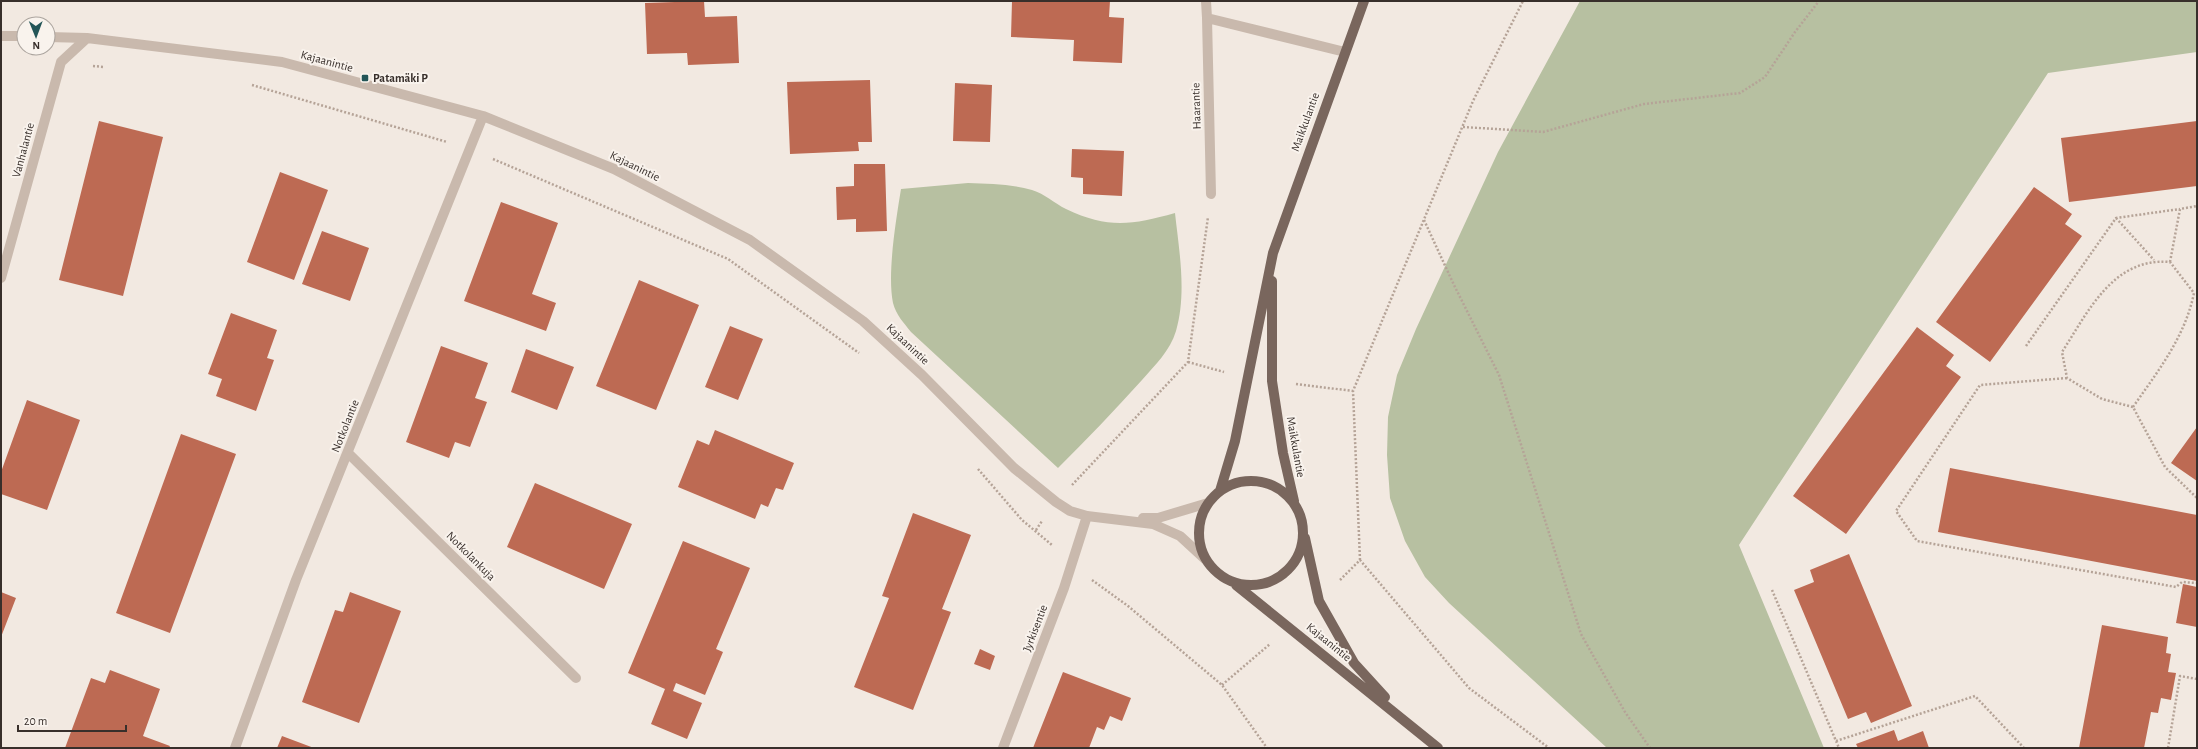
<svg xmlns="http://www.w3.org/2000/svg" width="2198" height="749" font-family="'Alegreya Sans',sans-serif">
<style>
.green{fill:#b7c0a1}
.building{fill:#bd6a53}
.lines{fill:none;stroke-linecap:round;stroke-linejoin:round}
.path{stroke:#b5a397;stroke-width:2.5;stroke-dasharray:2 2;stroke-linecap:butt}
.minor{stroke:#c9b9ad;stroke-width:10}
.major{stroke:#79665d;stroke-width:10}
.poi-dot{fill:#235557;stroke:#f9f3ed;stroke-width:1.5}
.labels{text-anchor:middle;stroke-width:4;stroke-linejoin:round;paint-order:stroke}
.street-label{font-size:12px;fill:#382f2b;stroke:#f9f3ed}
.poi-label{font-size:12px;font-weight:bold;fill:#382f2b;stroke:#f9f3ed;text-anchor:start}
</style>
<rect width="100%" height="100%" fill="#f2e9e1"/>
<path class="green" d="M1580,1H2197V52L2048,73L1739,545L1824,748H1607L1449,603L1425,577L1405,541L1390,498L1387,455L1388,417L1397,375L1416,329L1498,152Z
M968,183C990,184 1011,184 1032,190C1045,194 1054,203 1066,209C1108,229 1132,225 1175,213C1179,250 1187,293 1176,331C1170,351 1155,365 1142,380C1115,410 1087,439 1058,468L911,332C904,323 896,315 893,303C887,274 896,220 901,189Z"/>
<path class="building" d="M704,1L705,17L737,16L739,63L688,65L687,53L647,54L645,3Z
M1012,1H1110L1109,17L1124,18L1122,63L1073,61L1074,40L1011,37Z
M870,80L872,142H858L859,151L790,154L787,82Z
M955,83L992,85L990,142L953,141Z
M99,121L163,137L123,296L59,280Z
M2197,121V186L2069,202L2061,138Z
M1072,149L1124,151L1122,196L1083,194V178L1071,177Z
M854,164H885L887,231L856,232V219L837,220L836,187L854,186Z
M280,172L328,190L294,280L247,262Z
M2034,187L2072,214L2065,224L2082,236L1990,362L1936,322Z
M501,202L558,223L532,294L556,303L546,331L464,301Z
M322,231L369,248L350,301L302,284Z
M639,280L699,305L656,410L596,386Z
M231,313L277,330L267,358L274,360L256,411L216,396L222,379L208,374Z
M730,326L763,339L738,400L705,387Z
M1917,327L1954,355L1946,366L1961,377L1846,534L1793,496Z
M441,346L488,363L475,398L487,402L470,447L455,442L449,458L406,442Z
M526,349L574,367L557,410L511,392Z
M27,400L80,420L47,510L1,494V472Z
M2197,427V481L2171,463Z
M715,430L794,463L783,490L776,488L768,507L761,504L755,519L678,487L697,440L709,445Z
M181,434L236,454L170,633L116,613Z
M1950,468L2197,515V581L1938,532Z
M535,483L632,524L604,589L507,547Z
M913,513L971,535L942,609L951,612L913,710L854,687L889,598L882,596Z
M683,541L750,568L716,649L723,652L705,695L676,683L673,691L702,703L687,739L651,724L665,689L628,673Z
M1849,554L1912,706L1871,723L1866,712L1848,719L1794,590L1814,582L1810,570Z
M2183,584L2197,587V627L2176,623Z
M1,592L16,598L1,637Z
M350,592L401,611L359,723L302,702L335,610L343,612Z
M2102,625L2168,637L2166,653L2171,654L2168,672L2176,673L2171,700L2161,698L2158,713L2151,712L2144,748H2079Z
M980,649L995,656L990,670L974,664Z
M110,670L160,689L143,736L170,746L169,748H65L91,678L105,683Z
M1063,672L1131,698L1122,721L1110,716L1104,730L1097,727L1089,748H1033Z
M1894,730L1898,741L1923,731L1929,748H1858L1856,744Z
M282,736L314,748H277Z"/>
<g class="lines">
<path class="path" d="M93,66L104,67
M252,85L447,142
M1463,127L1543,132L1644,104L1740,93L1765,77L1795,32L1819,1
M493,159L728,259L859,353
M2116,218L2154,260
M1424,220L1454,285L1499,375L1581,634L1625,712L1650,748
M2170,262L2180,209L2197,206
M2026,346L2116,218L2180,209
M1188,362L1224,372
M2067,378L1980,385L1896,511L1917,541L2176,587L2182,582L2197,583
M1296,384L1353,391
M2133,407C2158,371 2185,337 2194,293L2170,262C2113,257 2088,312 2062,352L2067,378L2102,399L2133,407L2165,467L2197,498
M978,469L1022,520L1052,545
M1072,485L1188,362L1208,217
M1036,530L1042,521
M1360,560L1353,391L1473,101L1523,1
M1092,580L1128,606L1222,685L1267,748
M1340,580L1360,560L1469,688L1549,748
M1772,590L1839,748
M1222,685L1270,644
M1836,741L1975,696L2024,748
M2168,748L2180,676L2197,679"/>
<path class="minor" d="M1206,1L1207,18L1345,52
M1207,18L1211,194
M1,36H24
M48,37L87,38L282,62L483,116L614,169L750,240L863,321L922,375L1014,468L1056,502L1070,511L1087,516L1153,524L1180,536L1205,559
M1,278L61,62L87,38
M348,453L576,678
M1143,518H1158L1208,503
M235,748L296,580L483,116
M1003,748L1064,588L1087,516"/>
<path class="major" d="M1272,281V381L1283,453L1294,501
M1199 533a52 52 0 1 1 104 0a52 52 0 1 1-104 0Z
M1220,491L1235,441L1273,253L1364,1
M1305,538L1319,601L1354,663L1385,697
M1236,585L1438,748"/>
</g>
<rect class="poi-dot" x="361" y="74" width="8" height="8" rx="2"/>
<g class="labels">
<g class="street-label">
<text transform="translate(327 61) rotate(15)" y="4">Kajaanintie</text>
<text transform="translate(1196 106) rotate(-92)" y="4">Haarantie</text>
<text transform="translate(1305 122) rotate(-70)" y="4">Maikkulantie</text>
<text transform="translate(23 150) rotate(-75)" y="4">Vanhalantie</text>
<text transform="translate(635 166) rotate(26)" y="4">Kajaanintie</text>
<text transform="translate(908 344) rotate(43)" y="4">Kajaanintie</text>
<text transform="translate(345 426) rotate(-68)" y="4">Notkolantie</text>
<text transform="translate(1296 447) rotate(80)" y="4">Maikkulantie</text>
<text transform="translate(471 556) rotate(45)" y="4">Notkolankuja</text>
<text transform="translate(1035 628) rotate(-69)" y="4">Jyrkisentie</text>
<text transform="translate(1329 642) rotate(39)" y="4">Kajaanintie</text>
</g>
<g class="poi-label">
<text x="373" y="82">Patamäki P</text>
</g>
</g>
<rect width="2198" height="749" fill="none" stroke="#382f2b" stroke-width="4"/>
<g transform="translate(36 36) rotate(179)"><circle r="19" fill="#f9f3ed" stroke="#aca59f"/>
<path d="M0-3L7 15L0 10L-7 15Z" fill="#235557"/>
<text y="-6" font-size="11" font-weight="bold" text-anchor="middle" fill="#382f2b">N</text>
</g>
<path d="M18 725v6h108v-6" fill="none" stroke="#382f2b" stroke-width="2"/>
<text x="24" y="725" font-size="12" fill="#382f2b" stroke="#f9f3ed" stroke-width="3" paint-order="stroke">20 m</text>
</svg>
